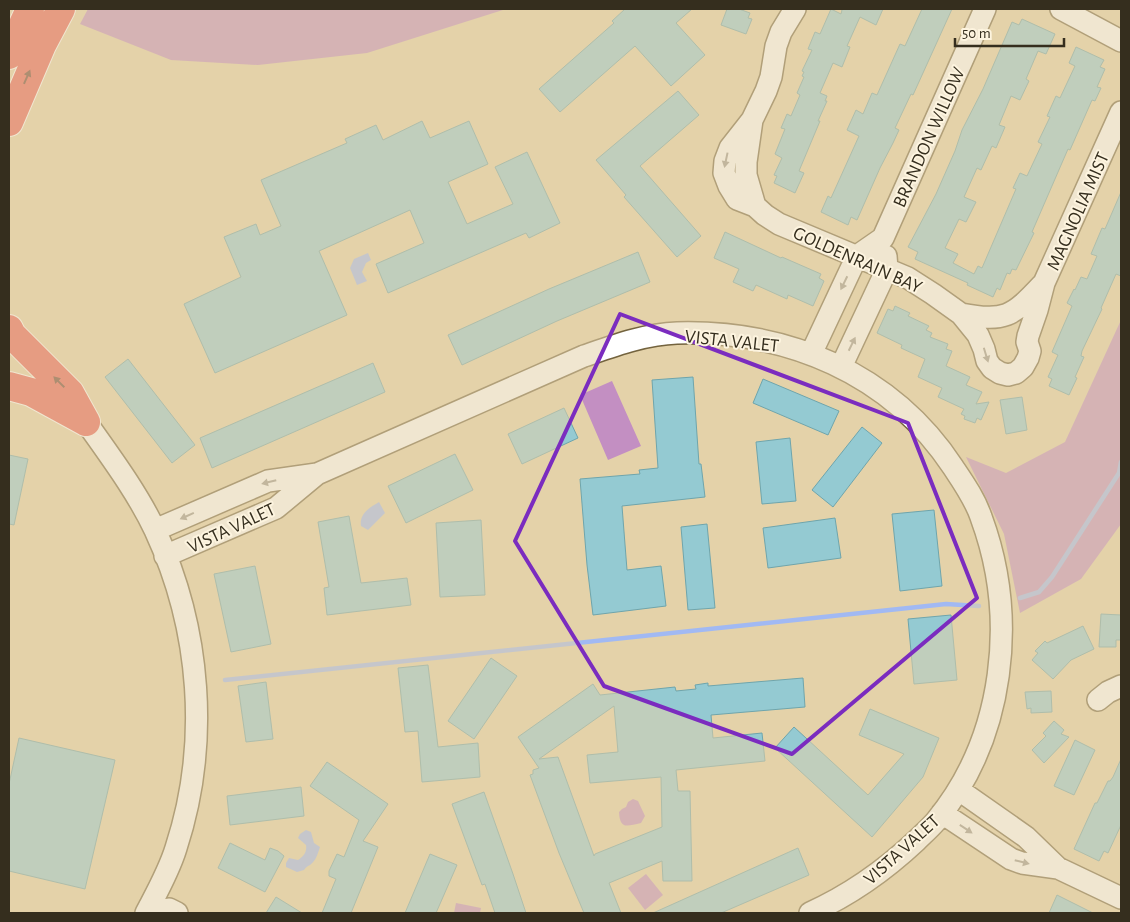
<svg xmlns="http://www.w3.org/2000/svg" width="1130" height="922" font-family="'Alegreya Sans',sans-serif">
<style>
.green{fill:#c38fc2}
.water{fill:#a1b9f3}
.lines{fill:none;stroke-linecap:round;stroke-linejoin:round}
.stream{stroke:#a1b9f3;stroke-width:4.5}
.building{fill:#94cad2;stroke:#6fa5ac;fill-rule:evenodd}
.minor-casing{stroke:#73633e;stroke-width:24}
.highway-casing{stroke:#fff;stroke-width:30}
.minor{stroke:#fff;stroke-width:21}
.highway{stroke:#e95c52;stroke-width:28}
.oneway{fill:#6b3c2e}
.oneway2{fill:#9a968e}
.marked{fill:none;stroke:#7b2cbf;stroke-width:4;stroke-linejoin:round}
.labels{text-anchor:middle;stroke-width:4;stroke-linejoin:round;paint-order:stroke}
.street-label{font-size:19px;fill:#352e1e;stroke:#fdf4df}
</style>
<rect width="100%" height="100%" fill="#e4d2a9"/>
<path class="green" d="M88,9H506L367,53L258,65L171,60L80,24Z
M1121,320V524L1081,579L1020,613L1004,534L966,457L1006,473L1065,442Z
M612,381L641,446L608,460L580,395Z
M633,799L638,801L645,816L641,823C627,826 620,830 619,812L622,809L626,807L628,802Z
M646,874L663,895L645,910L628,888Z
M456,903L481,908L480,913H454Z"/>
<path class="water" d="M368,253L371,260L366,263L362,272L367,281L357,285L350,268L354,259Z
M379,502L385,513L368,530L361,526C359,514 369,508 379,502Z
M306,830L311,832L314,843L320,847C318,853 316,861 310,865C308,866 306,867 304,870L297,872L286,867V863L289,858L298,860C304,856 307,852 306,845L298,838L300,834Z"/>
<g class="lines">
<path class="stream" d="M1020,598L1039,592L1052,577L1119,473L1121,462
M225,680L946,604L979,606"/>
</g>
<path class="building" d="M625,9H692L676,23L705,55L671,86L635,46L560,112L539,89L614,23L612,21Z
M727,9H739L750,13L748,18L752,19L746,34L721,25Z
M831,9L841,14L842,10L840,9H883L876,25L860,17L847,46L850,47L842,67L833,63L820,93L827,96L825,101H827L818,121H820L799,171L804,173L795,193L774,183L777,176L774,175L782,158L775,154L785,129L781,128L787,114L791,116L800,95L797,93L804,77L802,76L804,72L802,71L812,50L808,49L815,32L820,34Z
M922,9H952L913,95L911,94L895,128L899,130L893,143L880,168L857,220L851,217L848,225L821,212L828,196L831,198L859,136L847,130L856,110L863,114L872,93L877,95L900,44L905,46Z
M1022,19L1055,34L1046,54L1038,51L1026,79L1029,81L1020,100L1011,96L999,125L1005,127L996,148L992,146L981,170L977,168L964,197L976,202L966,222L959,219L945,248L958,254L953,263L974,274L978,266L982,268L1016,189L1013,188L1020,173L1027,176L1042,144L1038,142L1050,117L1047,116L1056,96L1060,98L1075,66L1069,63L1076,47L1104,60L1100,67L1105,69L1097,87L1101,88L1095,101L1092,100L1070,150L1068,149L1032,232L1034,233L1016,270L1012,269L1010,274L1007,273L1000,290L997,288L993,297L967,285L968,283L915,259L918,252L908,247L936,194L955,151L962,130L983,89L1012,22L1019,25Z
M678,91L699,115L640,166L701,236L677,257L624,197L626,195L596,160Z
M422,121L430,138L469,121L488,164L448,182L467,224L513,204L495,167L527,152L560,223L529,238L526,233L388,293L376,264L424,243L410,210L319,251L347,315L215,373L184,304L241,277L224,237L256,224L260,235L281,226L261,180L347,143L345,139L376,125L383,140Z
M1121,192V276L1116,274L1101,308L1102,309L1082,351L1081,356L1084,357L1075,377L1077,378L1069,395L1049,386L1052,379L1048,377L1058,355L1052,352L1072,306L1067,303L1074,289L1075,290L1081,277L1087,279L1097,256L1091,254L1102,228L1105,229Z
M725,232L781,258L782,257L821,274L819,278L824,281L813,306L788,295L787,299L756,285L753,291L733,282L739,269L714,258Z
M638,252L650,282L557,321L462,365L448,335L549,289Z
M895,306L910,313L908,316L929,326L926,330L932,333L930,337L948,344L946,349L952,351L946,366L970,377L966,385L982,392L976,404L989,402L981,420L977,418L975,423L964,419L965,416L961,414L964,409L938,397L942,388L918,377L925,359L901,348L902,345L877,333L888,309L893,311Z
M128,359L195,445L172,463L105,377Z
M373,363L385,392L212,468L200,438Z
M693,377L699,464H701L705,497L622,506L627,570L661,566L666,606L593,615L587,565L580,479L640,474L639,470L658,468L652,380Z
M763,379L839,411L828,435L753,403Z
M1022,397L1027,430L1006,434L1000,400Z
M564,408L578,438L522,464L508,434Z
M862,427L882,443L833,507L812,490Z
M790,438L796,501L762,504L756,442Z
M455,454L473,490L406,523L388,486Z
M9,455L28,459L14,525L9,524Z
M934,510L942,586L900,591L892,514Z
M349,516L361,583L407,578L411,605L327,615L324,588L329,587L318,522Z
M835,518L841,558L768,568L763,528Z
M481,520L485,595L440,597L436,523Z
M707,524L715,608L688,610L681,527Z
M255,566L271,644L231,652L214,574Z
M1101,614L1121,615V640H1116V647H1099Z
M951,615L957,680L914,684L908,619Z
M1083,626L1094,649L1071,660L1053,679L1032,660L1038,653L1035,651L1045,641L1047,643Z
M491,658L517,676L474,739L448,721Z
M428,665L438,747L478,743L480,777L422,782L418,731L405,732L398,668Z
M803,678L805,707L711,715L713,738L762,733L765,761L676,770L678,791H690L692,881H663L662,861L609,883L621,913H584L559,853L530,775L533,774V770L539,768L518,737L593,684L600,695L675,687L676,691L696,689L695,685L708,683V686ZM614,706L618,752L587,755L590,783L661,777L662,827L595,854L594,856L558,757L539,759Z
M266,682L273,739L246,742L238,686Z
M1051,691L1052,712L1031,713V708L1027,709L1025,692Z
M870,709L939,738L923,777L872,837L775,748L794,727L868,795L904,754L859,735Z
M1054,721L1064,730L1061,734L1069,737L1044,763L1032,750L1046,736L1043,733Z
M19,738L115,760L85,889L9,871V784Z
M1075,740L1095,750L1074,795L1054,786Z
M1121,759V825L1108,853L1104,851L1099,861L1074,849L1095,803H1097L1108,781H1110L1113,777Z
M327,762L388,804L363,841L378,847L351,913H322L336,879L329,876V871L337,854L344,857L359,820L310,786Z
M301,787L304,816L230,825L227,796Z
M484,792L513,874L526,913H495L485,884L482,885L452,804Z
M230,843L265,860L270,848L278,851L284,856L265,892L218,868Z
M798,848L809,875L721,913H653Z
M430,854L457,865L436,913H405Z
M1057,895L1093,913H1049Z
M276,897L302,913H266Z"/>
<g class="lines">
<g class="minor-casing">
<path id="minor" d="M795,9L781,32L776,46L771,77L766,91L752,120L730,148L725,161L724,173L729,186L737,199L755,206L765,215L779,224L908,278L933,294L961,314L978,335L984,349L987,361L992,368L1000,373L1008,375L1016,373L1023,367L1028,358L1030,351L1027,342L1028,336L1037,310L1044,283L1121,112
M1061,9L1121,41
M752,120L746,162V175L755,206
M961,314C1005,322 1012,317 1042,285
M811,354L857,256L883,238L985,9
M841,367L887,269L886,256
M86,422C110,456 137,492 155,530C201,629 210,744 176,848C169,871 157,892 146,913
M155,530L268,481L317,474
M165,556L276,508L317,474L584,356C613,346 645,334 677,333C787,330 891,373 953,467C963,482 975,499 981,517C1018,617 1005,737 936,821C930,828 923,834 916,841C884,871 850,895 810,913
M1098,700L1108,692L1121,686
M959,790L1026,837L1058,868L1121,898
M942,813L1011,859L1022,863L1058,868
M147,913L169,909L177,913"/>
</g>
<g class="highway-casing">
<path id="highway" d="M9,55L30,9
M9,122L42,45L61,9
M9,329L12,335L70,393L86,422
M9,386L31,392L86,422"/>
</g>
<use href="#minor" class="minor"/>
<use href="#highway" class="highway"/>
</g>
<defs><path id="oneway-solid" d="M-6-.8H1V-3.2L6.5 0L1 3.2V.8H-6Z" transform="scale(1.25)"/></defs>
<g class="oneway">
<use href="#oneway-solid" transform="translate(27 77) rotate(-66)"/>
<use href="#oneway-solid" transform="translate(59 382) rotate(-135)"/>
</g>
<g class="oneway2">
<use href="#oneway-solid" transform="translate(726 160) rotate(102)"/>
<use href="#oneway-solid" transform="translate(844 283) rotate(116)"/>
<use href="#oneway-solid" transform="translate(852 344) rotate(-64)"/>
<use href="#oneway-solid" transform="translate(986 355) rotate(73)"/>
<use href="#oneway-solid" transform="translate(269 482) rotate(166)"/>
<use href="#oneway-solid" transform="translate(187 516) rotate(156)"/>
<use href="#oneway-solid" transform="translate(966 829) rotate(34)"/>
<use href="#oneway-solid" transform="translate(1022 862) rotate(14)"/>
</g>
<path d="M0 0H1130V922H0ZM620,314L908,423L977,598L792,754L604,686L515,541Z" fill="#e4d2a9" fill-opacity=".55" fill-rule="evenodd"/>
<path class="marked" d="M620,314L908,423L977,598L792,754L604,686L515,541Z"/>
<g class="labels">
<g class="street-label">
<text transform="translate(928 137) rotate(-66)" y="7">BRANDON WILLOW</text>
<text transform="translate(1077 211) rotate(-66)" y="7">MAGNOLIA MIST</text>
<text transform="translate(858 259) rotate(24)" y="7">GOLDENRAIN BAY</text>
<text transform="translate(732 340) rotate(6)" y="7">VISTA VALET</text>
<text transform="translate(231 527) rotate(-25)" y="7">VISTA VALET</text>
<text transform="translate(901 849) rotate(-42)" y="7">VISTA VALET</text>
</g>
</g>
<rect width="1130" height="922" fill="none" stroke="#352e1e" stroke-width="20"/>
<path d="M955 38v8h109v-8" fill="none" stroke="#352e1e" stroke-width="2.5"/>
<text x="962" y="38" font-size="15" fill="#352e1e" stroke="#fdf4df" stroke-width="4" paint-order="stroke">50 m</text>
</svg>
